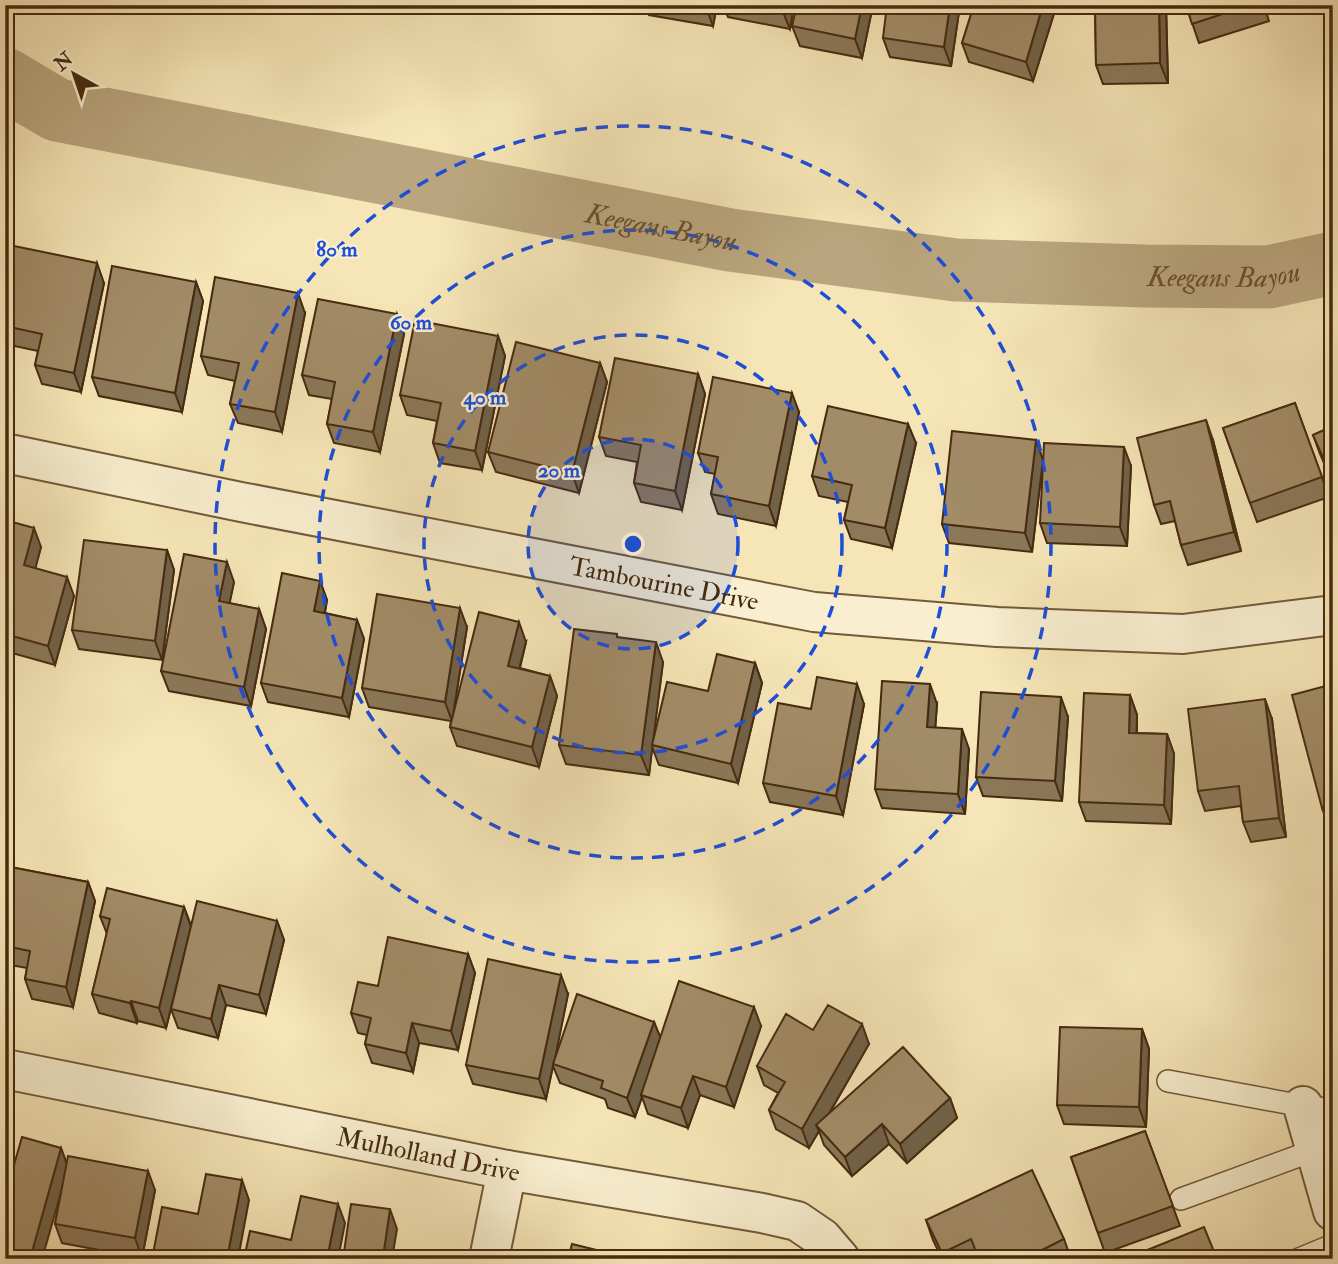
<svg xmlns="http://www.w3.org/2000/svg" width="1338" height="1264" font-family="'IM FELL Double Pica',serif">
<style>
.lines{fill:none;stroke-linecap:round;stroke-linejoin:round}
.river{stroke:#baa67e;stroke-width:63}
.service-casing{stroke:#72593a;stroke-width:24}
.minor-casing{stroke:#72593a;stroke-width:42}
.service{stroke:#f9efd0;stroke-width:21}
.minor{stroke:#f9efd0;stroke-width:38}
.wall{fill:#8b7859;stroke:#462a10;stroke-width:2}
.shaded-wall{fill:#716248;stroke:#462a10;stroke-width:2}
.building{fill:#a28c67;stroke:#462a10;stroke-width:2}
.ring{fill:none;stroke:#1d4ed8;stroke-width:3.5;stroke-dasharray:12 9}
.labels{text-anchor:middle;stroke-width:5;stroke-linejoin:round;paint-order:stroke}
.street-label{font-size:26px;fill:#462a10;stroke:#f9efd0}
.water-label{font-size:28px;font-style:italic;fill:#694f31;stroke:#f9efd0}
.centre{fill:#1d4ed8;stroke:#f9efd0;stroke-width:3.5}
.ring-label{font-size:21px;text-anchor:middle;font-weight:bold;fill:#1d4ed8;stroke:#f9efd0;stroke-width:5;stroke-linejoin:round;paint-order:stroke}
</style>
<rect width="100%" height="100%" fill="#f6e6b7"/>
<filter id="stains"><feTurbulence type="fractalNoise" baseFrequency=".00286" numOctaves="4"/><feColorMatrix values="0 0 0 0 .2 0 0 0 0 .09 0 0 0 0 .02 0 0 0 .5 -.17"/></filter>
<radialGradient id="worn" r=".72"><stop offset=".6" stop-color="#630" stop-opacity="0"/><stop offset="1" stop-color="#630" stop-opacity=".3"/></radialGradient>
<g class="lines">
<path class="river" id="s1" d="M5,79L57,110L730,240L956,270L1145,276L1269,277L1333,263"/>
<g class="service-casing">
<path id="service" d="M1168,1081L1303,1106L1333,1110
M1181,1199L1315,1150
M1299,1259L1333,1245"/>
</g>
<g class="minor-casing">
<g id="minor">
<path id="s2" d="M5,453L241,502L814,612L997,627L1183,634L1333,615"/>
<path id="s3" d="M5,1069L507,1170L762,1213L797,1221L822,1238L840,1259"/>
<path d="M1303,1106L1333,1211"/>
<path d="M489,1259L507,1170"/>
</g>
</g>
<use href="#service" class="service"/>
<use href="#minor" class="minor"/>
</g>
<path class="wall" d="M646,5H717L713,26L649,15Z
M723,5H794L790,29L728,17Z
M873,5L862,58L800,46L792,26Z
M960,5L951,66L890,57L883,38Z
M974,5H1055L1056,7L1033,81L969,62L962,43Z
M1095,5H1166L1168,83L1103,84L1096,65Z
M1186,5H1264L1269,21L1199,43Z
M1327,5H1333V9L1329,11Z
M196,282L203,301L182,412L99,396L92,377Z
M104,283L81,392L42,384L35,365L38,351L5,344V286Z
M305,313L282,432L238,423L230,404L235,381L208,375L201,356Z
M404,334L380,452L334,443L327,424L332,399L309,395L302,375Z
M498,336L505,356L482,470L440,463L433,443L437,421L407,415L400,395Z
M600,363L607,382L579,493L496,472L488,452Z
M698,374L705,394L682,510L641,502L634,483L637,462L606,456L599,437Z
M1295,403L1329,497L1257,522L1223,428Z
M799,412L776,526L718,514L711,494L715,474L705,472L698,453Z
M1333,426V484L1320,454L1313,435Z
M1036,440L1043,460L1032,552L949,543L942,524Z
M1213,440L1241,551L1188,565L1181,545L1175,521L1161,524L1154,505Z
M916,443L892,548L851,539L844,520L848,502L819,496L812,476Z
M1131,466L1127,546L1047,543L1040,523Z
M5,520L41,547L35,568L74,596L55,665L5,651Z
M167,550L174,570L162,660L79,649L72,630Z
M320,581L327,600L325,613L357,620L364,639L349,717L268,702L261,683Z
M234,582L229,603L259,609L266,629L251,706L169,691L161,671Z
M467,627L453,716L526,642L520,668L550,676L557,696L539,767L457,746L450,727L451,721L369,707L362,688Z
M618,637L663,662L653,738L708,691L755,663L762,683L738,783L659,765L652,747L649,775L566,764L559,745Z
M1333,684V827L1329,828L1322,808Z
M1130,695L1137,715V733L1167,734L1174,754L1171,824L1086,821L1079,802Z
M864,704L843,815L770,802L763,783L811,709Z
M937,704L935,728L969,749L965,814L882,808L875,789Z
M1068,717L1062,801L983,796L976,777Z
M1272,719L1286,837L1251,842L1243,822L1241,806L1205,811L1198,791Z
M5,866L88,882L95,901L73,1007L32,999L25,979L27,968L5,964Z
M184,907L191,925L277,921L284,940L266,1014L226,1005L218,1038L178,1028L171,1009L166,1028L138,1021L137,1023L99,1013L92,994L107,934L100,916Z
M468,954L475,973L458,1050L419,1043L413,1072L372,1063L365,1044L367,1035L358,1033L351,1013L378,986Z
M568,994L555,1056L654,1022L660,1038L761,1026L734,1107L700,1095L688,1128L648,1114L642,1097L635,1117L608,1108L605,1099L560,1083L553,1066L546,1099L473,1084L466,1065Z
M1142,1029L1149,1049L1146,1127L1064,1124L1057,1105Z
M813,1030L869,1044L829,1114L950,1098L957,1118L907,1163L889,1144L852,1176L824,1145L819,1131L809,1148L776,1129L769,1110L778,1093L764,1085L757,1066Z
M1145,1131L1180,1226L1105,1253L1071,1157Z
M61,1148L67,1164L155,1190L142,1258L62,1243L55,1224L62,1190L10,1179Z
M926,1220L1064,1239L1071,1259H942L933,1240Z"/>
<path class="shaded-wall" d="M707,5H717L713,26L706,7Z
M783,5H794L790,29L782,10Z
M862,5H873L862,58L855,39Z
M950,5H960L951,66L944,47Z
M1043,5H1055L1056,7L1033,81L1026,62Z
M1159,5H1166L1168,83L1160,63Z
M97,263L104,283L81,392L74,373Z
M196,282L203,301L182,412L175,393Z
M298,293L305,313L282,432L275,412Z
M397,314L404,334L380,452L373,432Z
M498,336L505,356L482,470L475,451Z
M600,363L607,382L579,493L572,473Z
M698,374L705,394L682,510L675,491Z
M792,393L799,412L776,526L769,506Z
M1206,420L1213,440L1241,551L1234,532Z
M908,424L916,443L892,548L885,528Z
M1036,440L1043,460L1032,552L1025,533Z
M1124,447L1131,466L1127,546L1120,527Z
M34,528L41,547L31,585L24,565Z
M167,550L174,570L162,660L155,641Z
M227,562L234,582L226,621L219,601Z
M67,577L74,596L55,665L48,646Z
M320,581L327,600L321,631L314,611Z
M460,608L467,627L452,721L445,702Z
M259,609L266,629L251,706L244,687Z
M357,620L364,639L349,717L342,698Z
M519,622L526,642L515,685L508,666Z
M656,642L663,662L649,775L641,755Z
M755,663L762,683L738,783L731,764Z
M550,676L557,696L539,767L532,747Z
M857,684L864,704L843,815L836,796Z
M930,684L937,704L934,747L927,727Z
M1130,695L1137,715L1136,752L1129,733Z
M1061,697L1068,717L1062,801L1055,781Z
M1265,699L1272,719L1286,837L1279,818Z
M962,729L969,749L965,814L958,794Z
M1167,734L1174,754L1171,824L1164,805Z
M88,882L95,901L73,1007L66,987Z
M184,907L191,927L166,1028L159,1008Z
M277,921L284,940L266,1014L259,995Z
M468,954L475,973L458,1050L451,1031Z
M561,975L568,994L554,1064H553V1066L546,1099L539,1079Z
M219,985L226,1005L218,1038L211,1019Z
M131,1001L138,1021L137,1023L130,1003Z
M754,1007L761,1026L734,1107L726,1087Z
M654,1022L662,1041L641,1095L642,1097L635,1117L627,1098Z
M412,1023L419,1043L413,1072L406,1053Z
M862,1024L869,1044L820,1129L816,1125L819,1131L809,1148L802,1129Z
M1142,1029L1149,1049L1146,1127L1139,1107Z
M693,1076L700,1095L688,1128L681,1108Z
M950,1098L957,1118L907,1163L900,1144Z
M882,1124L889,1144L852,1176L845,1157Z
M61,1148L68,1168L42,1259H30Z
M148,1171L155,1190L142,1258L135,1238Z
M242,1180L249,1200L238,1259H227Z
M338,1204L345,1223L338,1259H327Z
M390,1209L397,1229L392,1259L383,1257Z"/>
<path class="building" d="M759,5H783L782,10Z
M797,5H862L855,39L792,26Z
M887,5H950L944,47L883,38Z
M974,5H1043L1026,62L962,43Z
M1095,5H1159L1160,63L1096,65Z
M1186,5H1250L1192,24Z
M14,246L97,263L74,373L35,365L42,334L5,326V286Z
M112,266L196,282L175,393L92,377Z
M215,277L298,293L275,412L230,404L239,363L201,356Z
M318,299L397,314L373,432L327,424L335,382L302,375Z
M415,320L498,336L475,451L433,443L441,403L400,395Z
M516,342L600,363L572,473L488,452Z
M615,358L698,374L675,491L634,483L641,445L599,437Z
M713,377L792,393L769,506L711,494L718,457L698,453Z
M1295,403L1322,477L1250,503L1223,428Z
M828,406L908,424L885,528L844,520L852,485L812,476Z
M1206,420L1234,532L1181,545L1170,501L1154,505L1137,438Z
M1333,426V480L1313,435Z
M952,431L1036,440L1025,533L942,524Z
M1044,443L1124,447L1120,527L1040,523Z
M5,520L34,528L24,565L67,577L48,646L5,634Z
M84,540L167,550L155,641L72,630Z
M184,554L227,562L219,601L259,609L244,687L161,671Z
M282,573L320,581L314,611L357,620L342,698L261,683Z
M377,594L460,608L445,702L362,688Z
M479,612L519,622L508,666L550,676L532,747L450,727Z
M574,629L617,634V637L656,642L641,755L559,745Z
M717,654L755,663L731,764L652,745L667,682L708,691Z
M817,677L857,684L836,796L763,783L778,703L811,709Z
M882,681L930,684L927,727L962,729L958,794L875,789Z
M1333,684V805L1322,808L1292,695Z
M981,692L1061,697L1055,781L976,777Z
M1084,693L1130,695L1129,733L1167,734L1164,805L1079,802Z
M1265,699L1279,818L1243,822L1239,786L1198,791L1188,709Z
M5,866L88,882L66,987L25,979L30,951L5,946Z
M107,888L184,907L159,1008L131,1001L130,1003L92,994L110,919L100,916Z
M197,901L277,921L259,995L219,985L211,1019L171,1009Z
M388,937L468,954L451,1031L412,1023L406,1053L365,1044L371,1018L351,1013L358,982L378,986Z
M488,959L561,975L539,1079L466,1065Z
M679,981L754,1007L726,1087L693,1076L681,1108L641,1095Z
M577,994L654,1022L627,1098L601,1088L603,1081L553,1064Z
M828,1005L862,1024L802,1129L769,1110L785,1082L757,1066L786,1014L813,1030Z
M1060,1027L1142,1029L1139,1107L1057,1105Z
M903,1047L950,1098L900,1144L882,1124L845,1157L816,1125Z
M1145,1131L1173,1206L1098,1233L1071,1157Z
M22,1137L61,1148L30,1259H5V1178L10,1179Z
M68,1156L148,1171L135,1238L55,1224Z
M1032,1170L1064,1239L1024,1259H979L971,1239L942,1253L926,1220Z
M206,1174L242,1180L227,1259H152L162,1207L198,1214Z
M301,1196L338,1204L327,1259H244L250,1231L291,1240Z
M351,1204L390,1209L383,1257L400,1259H343Z
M1204,1227L1217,1259H1130V1257Z
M572,1244L613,1254L612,1259H568Z"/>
<circle cx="633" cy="544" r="105" fill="#1d4ed8" fill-opacity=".12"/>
<g class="ring">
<circle cx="633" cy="544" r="105"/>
<circle cx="633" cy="544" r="209"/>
<circle cx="633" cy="544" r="314"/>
<circle cx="633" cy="544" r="418"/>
</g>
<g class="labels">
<g class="street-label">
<text dy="9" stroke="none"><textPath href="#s2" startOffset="672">Tambourine Drive</textPath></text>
<text dy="9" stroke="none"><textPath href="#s3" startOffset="432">Mulholland Drive</textPath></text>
</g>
<g class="water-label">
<text dy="10" stroke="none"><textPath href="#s1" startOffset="676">Keegans Bayou</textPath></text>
<text dy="10" stroke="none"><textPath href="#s1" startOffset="1242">Keegans Bayou</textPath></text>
</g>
</g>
<circle cx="633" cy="544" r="10" class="centre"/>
<g class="ring-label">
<text x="337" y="256">80 m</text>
<text x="411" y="329">60 m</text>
<text x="485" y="404">40 m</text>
<text x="559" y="477">20 m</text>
</g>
<rect width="1338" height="1264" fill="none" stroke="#f6e6b7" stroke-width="28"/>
<rect x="7" y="7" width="1324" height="1250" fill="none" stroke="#462a10" stroke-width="3.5"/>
<rect x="14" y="14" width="1310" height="1236" fill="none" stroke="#462a10" stroke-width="2"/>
<g transform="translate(74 74) rotate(320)" stroke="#f9efd0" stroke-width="5" paint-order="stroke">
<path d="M0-5L12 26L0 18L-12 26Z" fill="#462a10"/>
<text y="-10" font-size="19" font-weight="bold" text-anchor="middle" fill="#462a10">N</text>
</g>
<rect width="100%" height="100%" filter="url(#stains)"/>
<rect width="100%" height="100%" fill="url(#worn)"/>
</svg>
